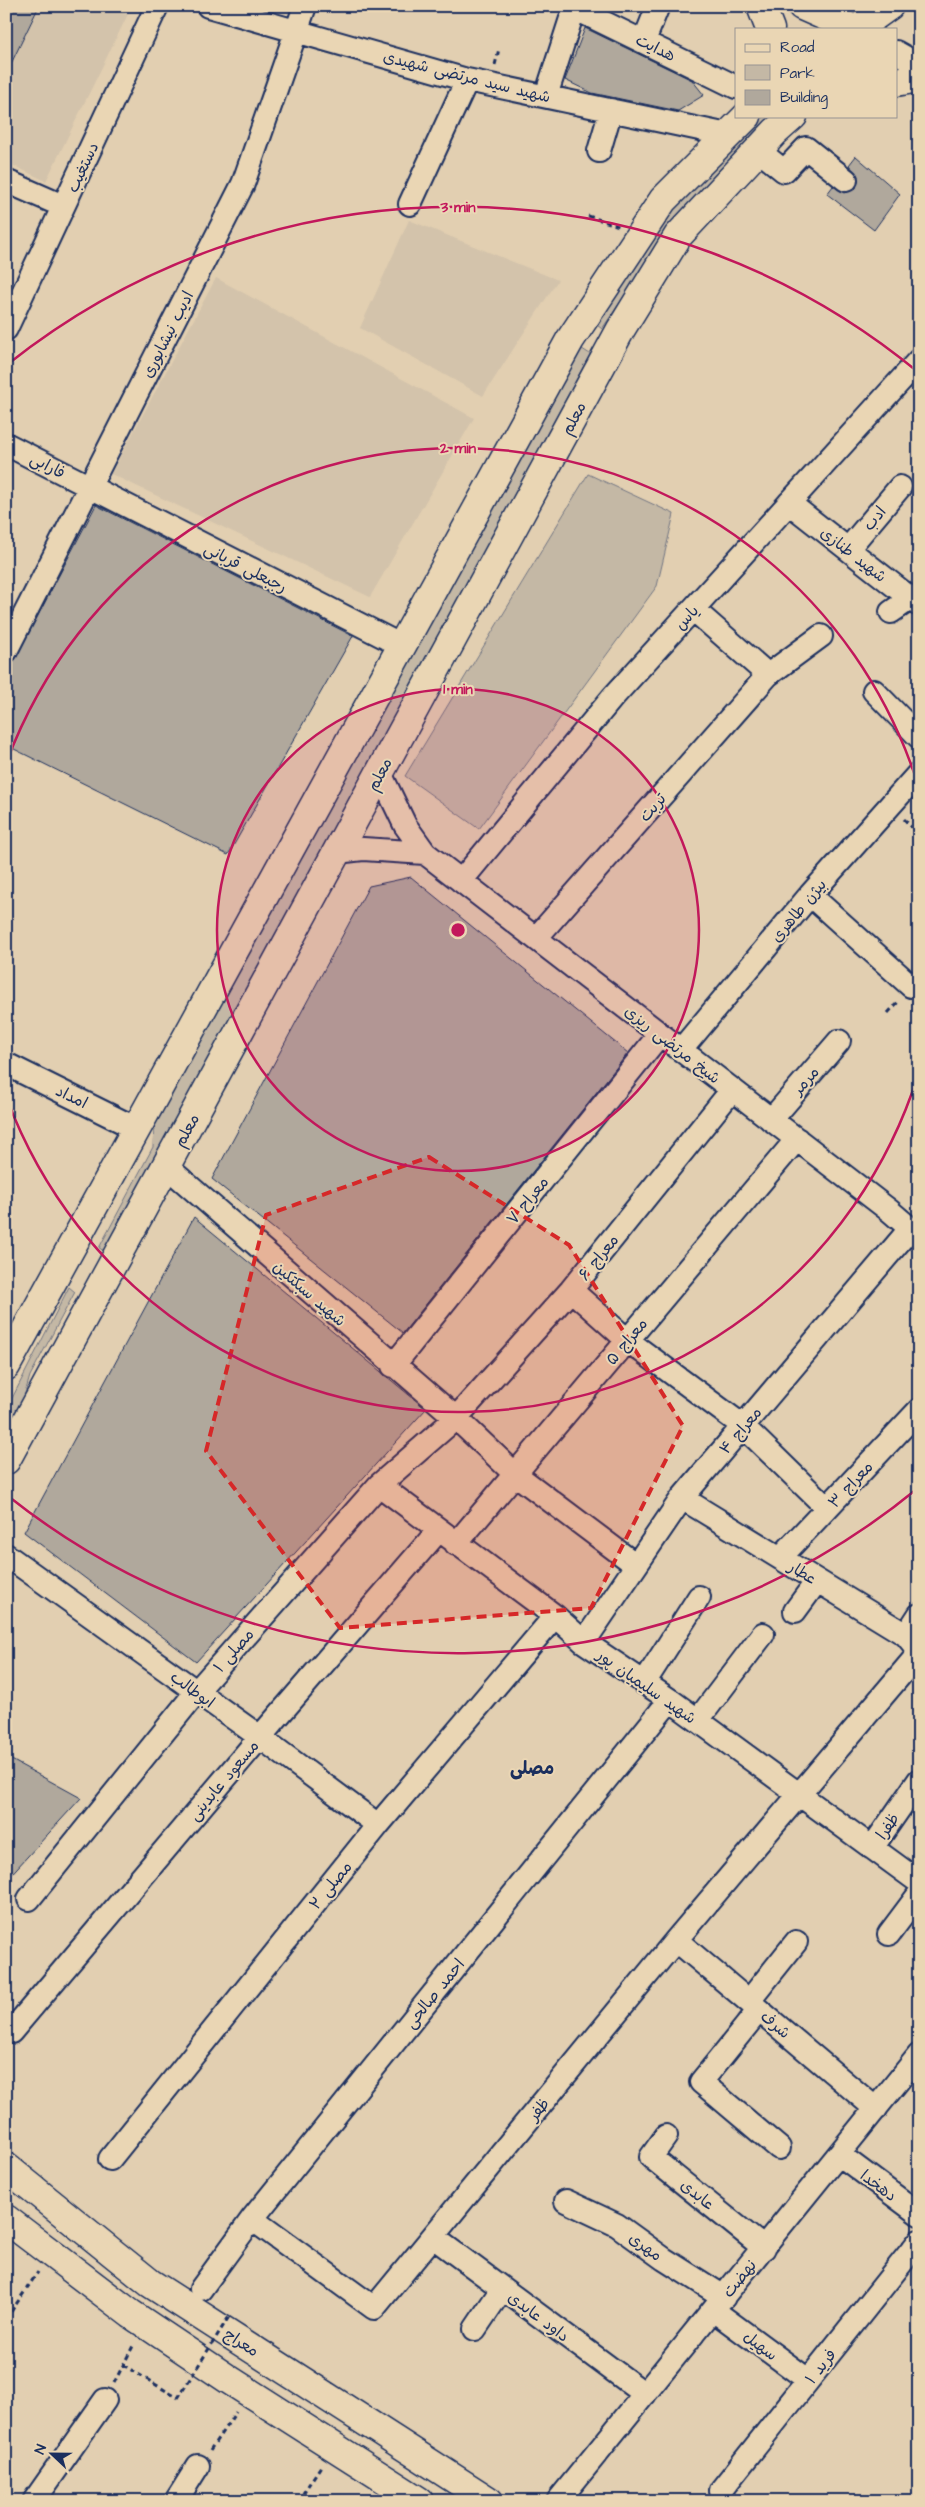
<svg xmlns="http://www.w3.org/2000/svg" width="925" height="2507" font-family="'Architects Daughter','Playpen Sans Arabic',sans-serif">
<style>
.built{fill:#d3c3ab}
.green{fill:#c4b8a5;stroke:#707482}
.building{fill:#b0a89c;stroke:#1b2f5e}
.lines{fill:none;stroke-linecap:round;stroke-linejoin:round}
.minor-casing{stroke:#1b2f5e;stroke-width:26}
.major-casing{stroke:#1b2f5e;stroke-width:31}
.path{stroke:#1b2f5e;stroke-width:3;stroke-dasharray:5 4;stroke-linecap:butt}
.minor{stroke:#ead6b4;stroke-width:22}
.major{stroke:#ead6b4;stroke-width:28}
.path-bridge{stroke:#1b2f5e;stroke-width:3;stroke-dasharray:5 4;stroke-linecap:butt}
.marked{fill:#d62828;fill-opacity:0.2;stroke:#d62828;stroke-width:4;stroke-dasharray:10 6;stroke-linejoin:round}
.ring{fill:none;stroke:#c2185b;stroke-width:2.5}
.labels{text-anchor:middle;stroke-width:4;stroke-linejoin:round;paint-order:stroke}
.street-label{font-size:16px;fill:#1b2f5e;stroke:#ead6b4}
.neighbourhood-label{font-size:18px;font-weight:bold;fill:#1b2f5e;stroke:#ead6b4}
.centre{fill:#c2185b;stroke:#ead6b4;stroke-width:2.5}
.ring-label{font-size:15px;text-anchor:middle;font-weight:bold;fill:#c2185b;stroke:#ead6b4;stroke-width:4;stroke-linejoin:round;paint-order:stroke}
</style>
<rect width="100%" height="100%" fill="#e2cfb1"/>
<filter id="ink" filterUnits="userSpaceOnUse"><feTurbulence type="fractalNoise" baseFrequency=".02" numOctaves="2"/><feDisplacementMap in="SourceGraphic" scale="10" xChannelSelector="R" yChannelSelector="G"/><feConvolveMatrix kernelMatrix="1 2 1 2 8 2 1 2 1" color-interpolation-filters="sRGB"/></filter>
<g filter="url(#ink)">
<path class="built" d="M6,6H132L46,181L6,162Z
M409,220L558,280L483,396L360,328Z
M216,278L474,418L370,597L111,474Z"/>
<path class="green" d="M760,116H772L711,179L661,242L602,329L592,321L674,203Z
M579,347L590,354L106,1252L99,1248L153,1147L154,1127Z
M588,474L674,514L657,586L479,829L405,776Z
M69,1287L75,1292L30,1376L19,1414L6,1438V1410Z"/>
<path class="building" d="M6,6H39L6,74Z
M585,28L692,80L704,95L678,111L592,93L565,80Z
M856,156L900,194L874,230L827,194L833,186L845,193L856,188L858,176L849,165Z
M96,505L353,636L228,855L6,745V676Z
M411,877L628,1053L403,1333L212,1179L369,886Z
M194,1217L426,1409L196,1662L24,1532Z
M6,1757L81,1798L6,1880Z"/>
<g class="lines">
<g class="minor-casing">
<path id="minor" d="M208,6L467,80L728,135
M574,8L736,87
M644,41L658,6
M896,52L919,65
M546,96L575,6
M758,150L784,171L806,148L846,180
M599,151L611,110
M6,181L63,206
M410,204L467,80
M6,329L157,6
M6,444L402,646
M789,503L919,605
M848,549L900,487
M693,609L768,675
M891,612L910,599
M6,651L243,184L305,6
M874,691L919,737
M337,852L363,849L425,853L405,825L380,773
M425,853L890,1211L919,1236
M461,881L613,697L919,360
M810,895L911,986
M536,938L768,675L821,636
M681,1050L810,895L919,773
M6,1064L137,1129
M771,1120L839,1041
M166,1166L456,1418L515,1474L636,1565
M571,1290L627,1340L743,1426L827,1508
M393,1366L660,1034
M379,1485L555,1616L584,1642L670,1700L919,1882
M682,1498L906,1635L919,1651
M456,1544L797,1139
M6,1555L260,1737L378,1825
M780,1558L919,1410
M795,1611L817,1581
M906,1635L919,1615
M584,1642L682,1498L910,1229
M644,1683L699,1597
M698,1720L763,1634
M872,1848L919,1780
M29,1899L197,1691L379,1485L456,1418L571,1290L732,1090
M889,1934L919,1894
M676,1940L876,2109
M749,2001L796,1942
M759,2010L701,2082L779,2148
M11,2032L260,1737L438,1531
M666,2136L651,2157L764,2248
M840,2155L919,2214
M110,2159L378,1825L555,1616
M566,2201L617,2225L664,2259L724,2297
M252,2219L374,2308L676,1940L919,1653
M433,2237L645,2394
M201,2289L252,2219L670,1700
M713,2310L808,2380
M475,2329L502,2289
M721,2490L919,2241
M34,2501L105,2400
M176,2501L198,2466
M558,2501L919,2055"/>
</g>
<g class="major-casing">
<path id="major" d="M761,6L770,29
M802,6L854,29
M857,29L889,6
M896,82L919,78
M6,1366L570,340L663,200L747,116
M6,1460L621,329L678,236L775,132L793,116
M6,2167L150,2283L489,2501
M6,2219L131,2314L228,2379L419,2501"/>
</g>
<path class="path" d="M495,65L499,49
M588,216L619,226
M904,819L919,835
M888,1013L898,1002
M6,2319L38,2272
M123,2365L178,2398
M114,2383L134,2344
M210,2450L236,2412
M298,2501L321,2466"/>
<use href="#minor" class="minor"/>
<use href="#major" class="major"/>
<path class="path-bridge" d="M178,2398L230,2315"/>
</g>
</g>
<path class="marked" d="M429,1157L569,1245L683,1426L591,1608L340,1628L206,1451L266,1215Z"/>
<circle cx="458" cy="930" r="241" fill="#c2185b" fill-opacity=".12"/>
<g class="ring">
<circle cx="458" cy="930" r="241"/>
<path d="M918 1075A482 482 0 0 1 7 1099M7 761A482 482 0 0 1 918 785"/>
<path d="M918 1488A723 723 0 0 1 8 1496M8 364A723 723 0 0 1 918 372"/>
</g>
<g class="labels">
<g class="street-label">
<text transform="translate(656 47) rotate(26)" y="6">هدایت</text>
<text transform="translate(467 76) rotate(14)" y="6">شهید سید مرتضی شهیدی</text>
<text transform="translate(82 167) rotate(-65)" y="6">دستغیب</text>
<text transform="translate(167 334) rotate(-63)" y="6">ادیب نیشابوری</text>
<text transform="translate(573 418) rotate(-62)" y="6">معلم</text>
<text transform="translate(48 465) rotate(27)" y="6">فارابی</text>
<text transform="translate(874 518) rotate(-51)" y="6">ادب</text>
<text transform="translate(854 554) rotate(38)" y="6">شهید طنازی</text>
<text transform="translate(246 567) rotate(27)" y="6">رجبعلی قربانی</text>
<text transform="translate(686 617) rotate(-48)" y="6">یاس</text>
<text transform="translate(379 774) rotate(-62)" y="6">معلم</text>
<text transform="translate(652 807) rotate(-49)" y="6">تربت</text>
<text transform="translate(798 910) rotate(-50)" y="6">بیژن طاهری</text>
<text transform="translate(673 1044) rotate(38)" y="6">شیخ مرتضی ریزی</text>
<text transform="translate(805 1080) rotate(-49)" y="6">مرمر</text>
<text transform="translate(72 1096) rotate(26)" y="6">امداد</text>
<text transform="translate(186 1130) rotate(-61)" y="6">معلم</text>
<text transform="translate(527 1200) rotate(-51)" y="6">معراح ۷</text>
<text transform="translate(598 1257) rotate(-51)" y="6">معراج ۶</text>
<text transform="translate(310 1293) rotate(41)" y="6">شهید سبکتکین</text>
<text transform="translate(626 1341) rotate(-50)" y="6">معراج ۵</text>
<text transform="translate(740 1430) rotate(-50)" y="6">معراج ۴</text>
<text transform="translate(850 1484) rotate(-47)" y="6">معراج ۳</text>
<text transform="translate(803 1572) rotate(31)" y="6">عطار</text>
<text transform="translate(233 1650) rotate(-49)" y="6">مصلی ۱</text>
<text transform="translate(647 1686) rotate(35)" y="6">شهید سلیمیان پور</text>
<text transform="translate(193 1689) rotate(36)" y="6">ابوطالب</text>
<text transform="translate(223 1780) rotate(-50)" y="6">مسعود عابدینی</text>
<text transform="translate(887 1826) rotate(-56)" y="6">ظفرا</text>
<text transform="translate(330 1885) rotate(-51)" y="6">مصلی ۲</text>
<text transform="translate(434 1993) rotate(-51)" y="6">احمد صالحی</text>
<text transform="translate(776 2024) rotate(40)" y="6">شرف</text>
<text transform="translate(538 2109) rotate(-51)" y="6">ظفر</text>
<text transform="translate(879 2185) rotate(37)" y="6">دهخدا</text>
<text transform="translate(698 2194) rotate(39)" y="6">عابدی</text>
<text transform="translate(646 2246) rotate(36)" y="6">مهری</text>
<text transform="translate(739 2278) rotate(-51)" y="6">نهضت</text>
<text transform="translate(539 2316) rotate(37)" y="6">داود عابدی</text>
<text transform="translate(242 2342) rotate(33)" y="6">معراج</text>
<text transform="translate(761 2345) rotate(37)" y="6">سهیل</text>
<text transform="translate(820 2366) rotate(-52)" y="6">فرید ۱</text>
</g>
<g class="neighbourhood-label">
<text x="532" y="1774">مصلی</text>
</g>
</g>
<circle cx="458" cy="930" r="8" class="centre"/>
<g class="ring-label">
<text x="458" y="212">3 min</text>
<text x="458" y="453">2 min</text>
<text x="458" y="694">1 min</text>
</g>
<rect width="925" height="2507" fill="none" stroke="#ead6b4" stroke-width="25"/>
<rect x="12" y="12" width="900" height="2482" fill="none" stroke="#1b2f5e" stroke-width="2" filter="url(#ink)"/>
<rect x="735" y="28" width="162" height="90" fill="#ead6b4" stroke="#979392"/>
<rect x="745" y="44" width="25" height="8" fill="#ead6b4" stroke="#979392"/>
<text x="780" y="52" font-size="15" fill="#1b2f5e">Road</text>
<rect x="745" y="65" width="25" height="15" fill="#c4b8a5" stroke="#979392"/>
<text x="780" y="78" font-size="15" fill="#1b2f5e">Park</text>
<rect x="745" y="90" width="25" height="15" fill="#b0a89c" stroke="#979392"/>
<text x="780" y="102" font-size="15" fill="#1b2f5e">Building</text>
<g transform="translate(52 2454) rotate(292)" stroke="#ead6b4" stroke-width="4" paint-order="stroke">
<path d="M0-4L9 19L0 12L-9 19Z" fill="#1b2f5e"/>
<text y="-8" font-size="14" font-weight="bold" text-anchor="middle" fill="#1b2f5e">N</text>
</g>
</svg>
